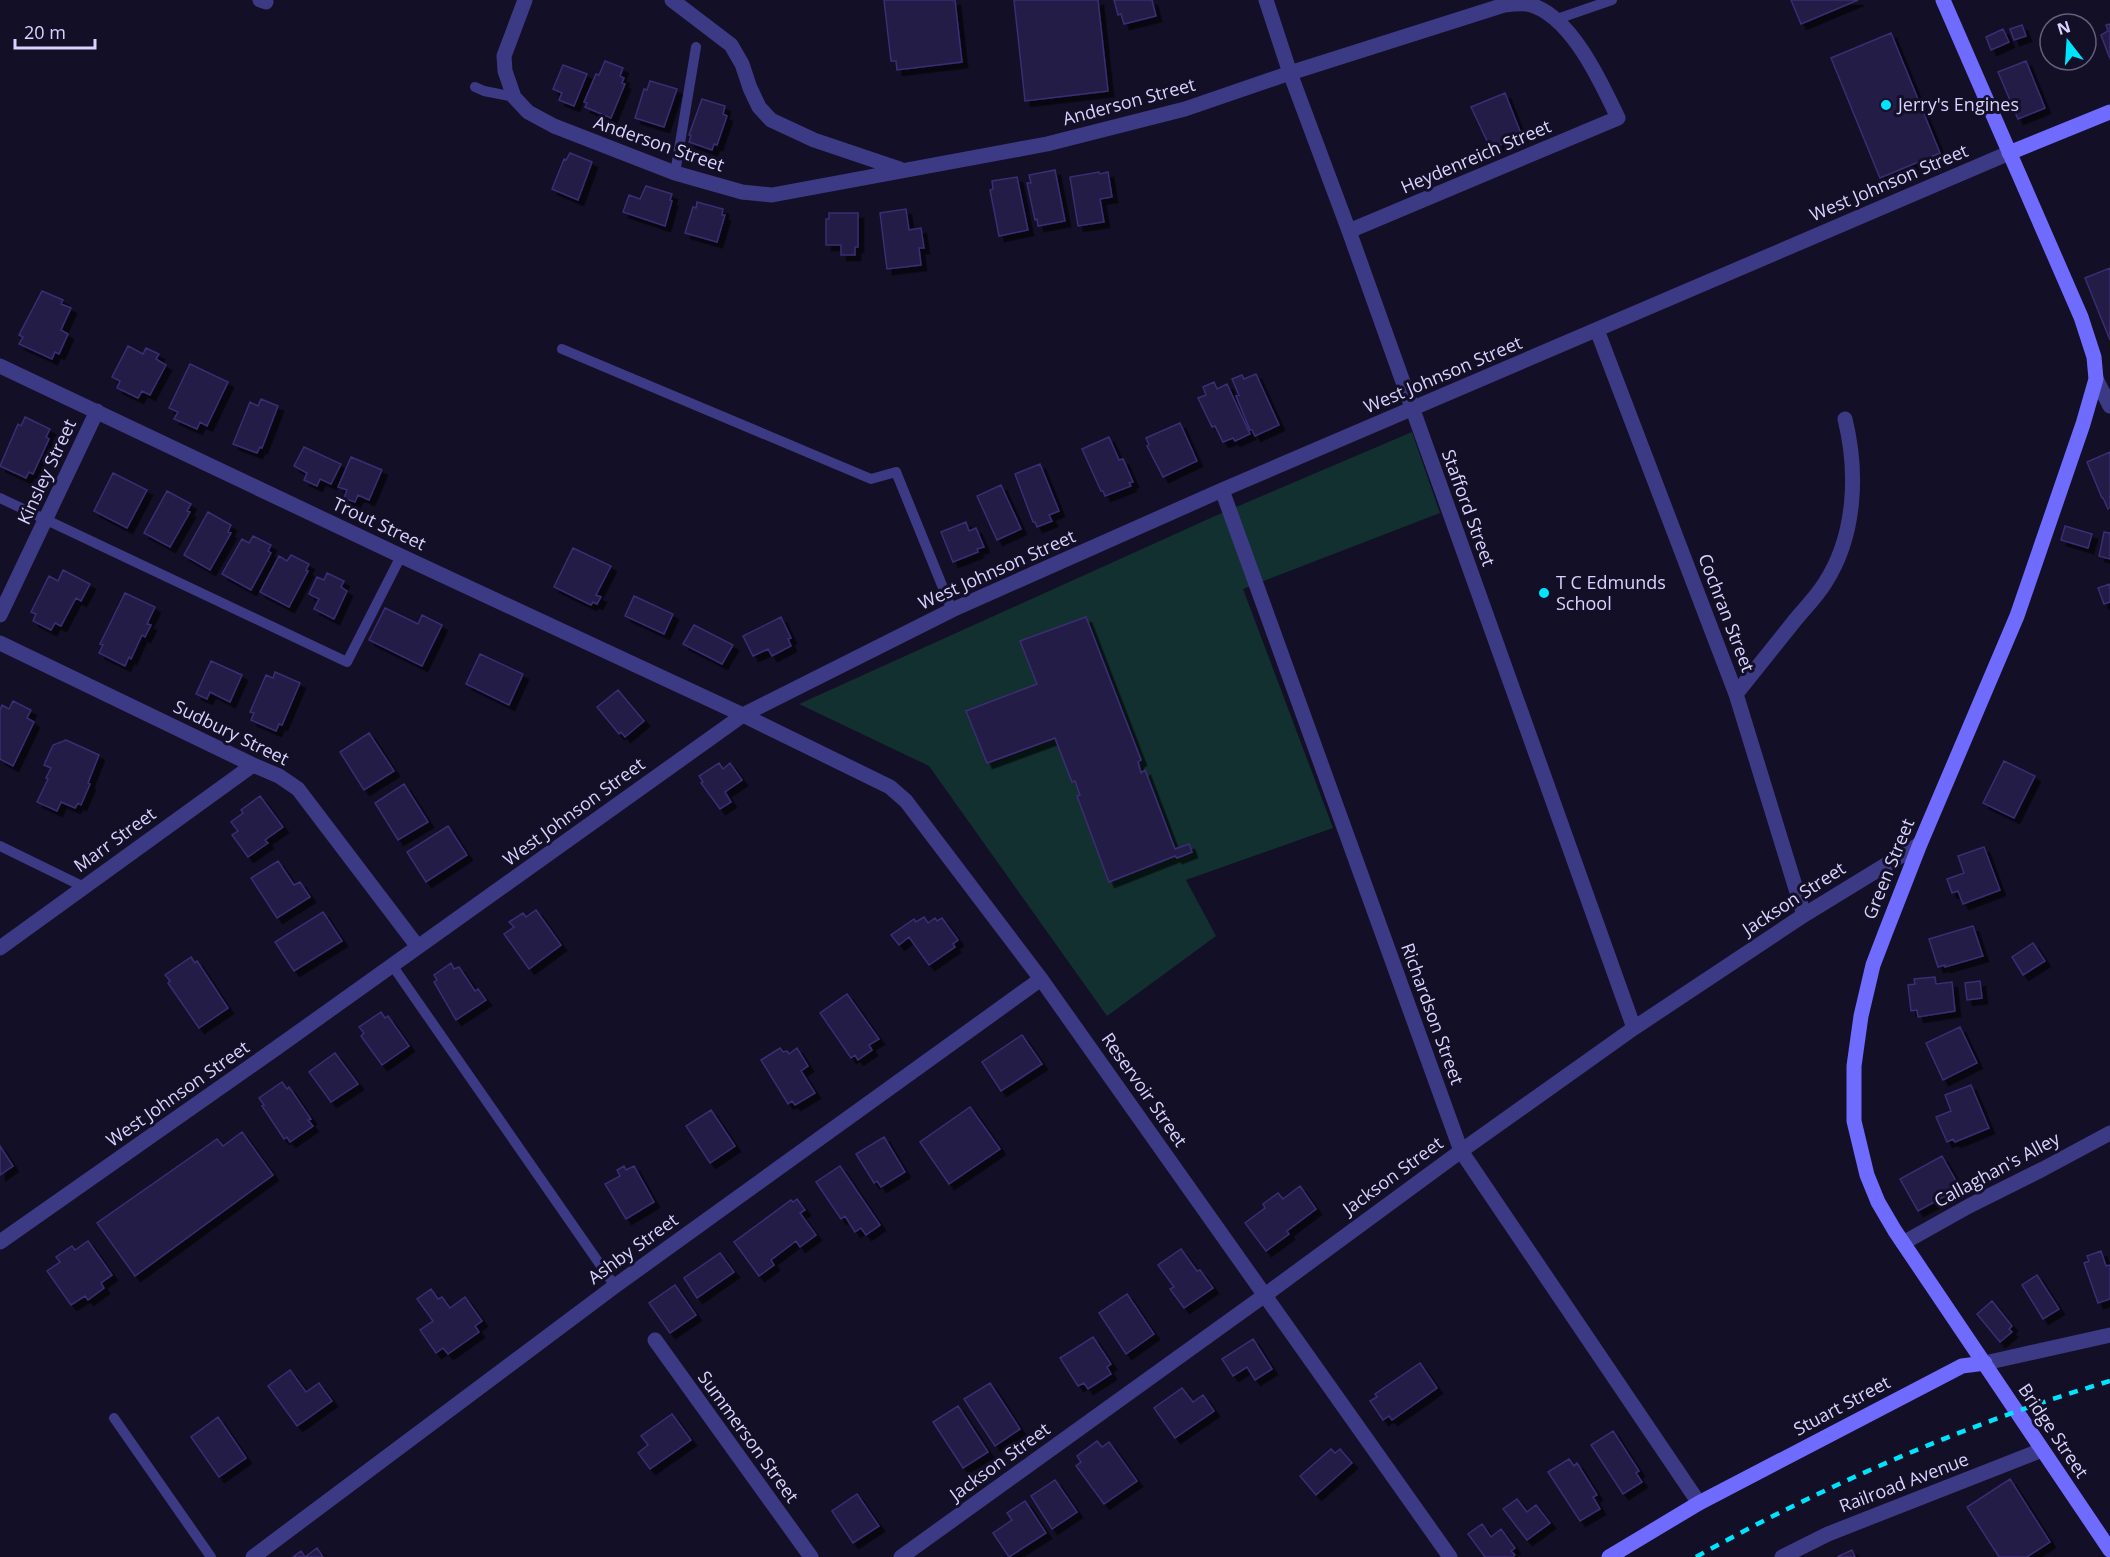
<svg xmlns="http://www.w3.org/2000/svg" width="2110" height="1557" font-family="'Open Sans',sans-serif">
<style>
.green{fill:#12302f}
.building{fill:#241b47;stroke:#3b2d73;stroke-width:1.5;filter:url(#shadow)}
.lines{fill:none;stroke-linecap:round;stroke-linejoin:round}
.lane{stroke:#3d3a85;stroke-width:10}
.street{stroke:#3d3a85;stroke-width:15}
.secondary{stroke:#6f6bff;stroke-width:15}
.rail{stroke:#00e5ff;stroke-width:4.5;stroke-dasharray:9 8;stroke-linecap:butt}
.poi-dot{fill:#00e5ff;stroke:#130f26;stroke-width:2}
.labels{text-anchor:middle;stroke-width:6;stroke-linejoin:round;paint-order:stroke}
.street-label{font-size:18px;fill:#d9d4ff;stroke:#130f26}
.poi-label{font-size:18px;fill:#d9d4ff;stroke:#130f26;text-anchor:start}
</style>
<defs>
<filter id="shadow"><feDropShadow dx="5.5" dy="5.5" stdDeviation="0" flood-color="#0009"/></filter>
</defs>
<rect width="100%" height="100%" fill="#130f26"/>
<path class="green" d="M1412,432L1440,513L1243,589L1333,828L1186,880L1216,936L1107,1016L929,766L799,704L1215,516Z"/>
<path class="building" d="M884,0H955L962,62L897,70L896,61H891Z
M1014,0H1098L1108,91L1025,101Z
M1114,0H1152L1156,16L1124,24L1121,14L1118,15Z
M1791,0H1858L1801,24Z
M2110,24V59L2101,35L2108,31L2106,25Z
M2022,25L2026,36L2014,40L2010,29Z
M2003,29L2009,42L1991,50L1986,37Z
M1891,33L1940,153L1880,178L1831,58Z
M605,61L623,68L620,76L624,78L622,83L625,84L611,118L585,107L587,103L584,102L596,74L599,75Z
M2026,61L2045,108L2018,119L1998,72Z
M563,65L587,74L574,106L559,100L562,93L553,89Z
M650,81L677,89L664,127L635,118L644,89L647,90Z
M1505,93L1522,136L1493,148L1490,142L1488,143L1471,107Z
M702,99L725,106L723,114L727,116L717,145L714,144L712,150L689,142L691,136L689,135Z
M570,153L592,162L578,200L552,189L564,159L566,160Z
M1055,170L1065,221L1038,226L1037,219L1035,220L1027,183H1031L1029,175Z
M1099,172L1100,174L1108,172L1112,197L1100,199L1104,222L1078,226L1070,177Z
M1017,177L1028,230L999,236L990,190L993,189L992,181Z
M646,186L672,194L670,200L672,201L665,226L623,212L629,195L640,199Z
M697,202L723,209L722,215H725L717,242L685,233L693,207L696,208Z
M906,209L909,230L921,228L924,248H919L921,265L887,269L880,213Z
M829,213H858V247H855V255H841V245H826V219H829Z
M2110,268V340L2085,278Z
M42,291L63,300L61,304L71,308L61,330L68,334L59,354L55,352L52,359L19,344L23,337L19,335Z
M128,346L143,354L146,348L159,354L156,359L166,365L150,395L142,391L138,398L117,388L120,381L112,377Z
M190,364L228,382L207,426L200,422L197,429L174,419L178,412L169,408Z
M1256,374L1279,425L1255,436L1252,430H1250L1236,396L1239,395L1232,379L1242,375L1244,379Z
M1214,382L1217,389L1227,384L1250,434L1235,441L1233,438L1223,442L1215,426L1212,427L1198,398L1206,395L1203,387Z
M261,399L278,406L262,448L260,447L257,453L233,444L250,402L258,406Z
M25,417L50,429L46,437L49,439L33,474L29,472L26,478L0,466L18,424L21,426Z
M1180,423L1197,461L1163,477L1147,446L1149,445L1146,438Z
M1109,437L1119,460L1123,459L1133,482L1129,483L1131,486L1105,496L1103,491H1101L1082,449Z
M304,447L341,464L331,484L320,479L317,486L304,480L307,473L294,466Z
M2110,452V508L2108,509L2103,498H2102L2087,462Z
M351,457L382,470L369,500L358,495L355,502L344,498L347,490L338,487Z
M1040,464L1059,511L1049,515L1052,521L1037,527L1035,522H1033L1015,474Z
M113,473L147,490L127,528L94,511Z
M1001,485L1021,529L997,540L977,496Z
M167,491L191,504L187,511L190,512L170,547L144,533Z
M208,512L231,525L228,532L231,533L210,570L184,555Z
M966,522L969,531L976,528L984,547L977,549L978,552L953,562L941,532Z
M2065,526L2092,534L2088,548L2061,540Z
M2104,532L2110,533V559L2099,556Z
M253,536L271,545L268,551L271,553L251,590L222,574L242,539L249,543Z
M573,548L611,566L596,595L601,597L597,604L593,602L591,605L554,587Z
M291,555L309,564L306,570L308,571L289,607L260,592L279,556L287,561Z
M63,570L90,584L81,601L76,598L61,626L55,623L51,630L33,621L36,614L31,612L49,576L58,581Z
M327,573L344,581L341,587L347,591L334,619L314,609L319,599L309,594L317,577L324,580Z
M2110,584V602L2104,604L2098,588Z
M125,593L155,607L147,624L151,625L145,637L142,635L131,659L129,657L125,666L99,653L103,645L100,644Z
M634,596L673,614L664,634L625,616Z
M385,608L418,624L422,615L442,625L422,666L369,640Z
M781,617L791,638L788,639L791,646L772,656L768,649L753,656L743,636Z
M1086,617L1141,760L1138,762L1141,773L1145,770L1175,849L1189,844L1192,852L1177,858L1175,856L1109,882L1077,796L1080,795L1075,781L1072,782L1055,738L987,763L966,711L1037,684L1020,641Z
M694,625L733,645L722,664L683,644Z
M480,654L523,674L509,705L466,684Z
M211,661L242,675L230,702L210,692L207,699L196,694Z
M275,672L300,683L282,725L279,724L276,731L251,720L254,713L250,712L266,675L273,678Z
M618,690L644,721L625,737L621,732L619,734L597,707Z
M13,701L31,710L27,718L34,722L13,766L0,759V710L2,705L9,709Z
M369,733L394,771L364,790L340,752Z
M66,740L99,755L88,783L90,784L81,805L78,803L75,808L61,802L57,811L37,802L48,779L46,778L51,768L44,765L53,745Z
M2004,761L2035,776L2014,818L1983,803Z
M719,763L723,769L730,763L742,780L725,792L731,802L720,809L701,783L703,782L699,776Z
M404,784L428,822L398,840L375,803Z
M260,796L283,827L265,840L268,843L248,857L232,835L238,831L231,822L243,813L241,810Z
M448,826L467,855L426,882L407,852Z
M1984,847L2000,890L1963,904L1958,891L1952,893L1947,879L1964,873L1958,856Z
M278,861L294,885L300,882L310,897L277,918L251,878Z
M536,910L561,945L529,969L504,934L514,927L509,922L523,913L526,917Z
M323,912L342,941L294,971L275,942Z
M924,917L928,923L935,918L937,921L942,918L958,940L953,944L955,947L929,965L909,937L899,945L891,935L914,919L916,922Z
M1973,926L1983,956L1945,967V965L1938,967L1929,939Z
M2033,943L2045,961L2023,975L2012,957Z
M191,957L195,963L197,961L228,1008L199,1028L168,983L170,981L165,975Z
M451,963L454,969L459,967L475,991L478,989L486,1000L456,1020L434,982L437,980L434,975Z
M1935,977L1936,984L1952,982L1955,1011L1918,1017L1917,1010L1911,1011L1908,985L1915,984L1914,979Z
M1980,981L1982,998L1967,1000L1965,983Z
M847,994L879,1039L869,1045L872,1050L858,1060L855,1055L851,1058L820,1013Z
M381,1012L385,1018L388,1016L409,1046L382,1065L361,1036L364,1033L359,1027Z
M1960,1027L1977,1063L1943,1080L1926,1043Z
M1022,1035L1042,1064L1001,1091L982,1062Z
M780,1048L783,1052L787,1051L789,1054L797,1048L808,1066L801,1071L815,1093L795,1105L792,1101L788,1104L761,1060Z
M335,1053L358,1084L331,1102L309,1072Z
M282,1082L287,1089L289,1087L311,1119L308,1120L313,1126L290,1142L287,1137L284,1139L262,1106L264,1105L259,1098Z
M1971,1085L1989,1128L1955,1142L1953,1139L1947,1142L1936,1117L1951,1111L1945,1095Z
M970,1107L1000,1149L949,1184L920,1142Z
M711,1110L735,1146L710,1163L686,1126Z
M242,1132L273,1175L135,1276L97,1223L217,1139L223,1146Z
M884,1137L905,1172L881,1187L877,1181L874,1183L856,1154Z
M0,1146L13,1166L0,1175Z
M1942,1156L1960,1188L1918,1211L1900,1179Z
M624,1166L626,1170L634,1166L654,1202L626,1219L605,1184L620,1176L617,1170Z
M840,1166L880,1225L866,1235L861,1228L855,1232L845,1216L841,1219L816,1182Z
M1300,1186L1316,1209L1287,1231L1289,1234L1266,1251L1245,1223L1265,1208L1263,1204L1278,1193L1283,1199Z
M797,1199L805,1210L800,1213L816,1235L800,1247L796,1241L771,1260L774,1265L759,1276L734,1242L791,1200L793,1202Z
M88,1241L112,1275L101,1283L104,1288L88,1300L85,1296L71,1305L47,1271L60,1262L56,1257L72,1246L75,1250Z
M1181,1249L1197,1271L1200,1270L1213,1288L1184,1308L1170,1289L1174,1287L1158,1265Z
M2101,1251L2106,1266L2110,1265V1299L2098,1303L2084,1263L2089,1261L2087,1256Z
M720,1253L734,1272L697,1298L684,1278Z
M2037,1275L2059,1309L2043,1319L2022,1285Z
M675,1285L696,1315L670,1333L649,1303Z
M431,1289L438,1299L442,1297L450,1308L465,1297L482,1321L475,1326L479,1332L448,1354L443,1348L436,1353L420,1330L433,1321L417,1299Z
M1127,1294L1154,1334L1126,1354L1099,1313Z
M1992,1301L2012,1326L2009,1329L2012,1332L2000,1342L1977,1314Z
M1093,1337L1111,1364L1107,1367L1111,1374L1088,1389L1084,1383L1078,1386L1060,1358Z
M1253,1339L1272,1369L1255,1380L1247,1367L1233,1376L1222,1359Z
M1420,1363L1437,1388L1392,1420L1389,1416L1383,1420L1370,1401L1377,1397L1375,1394Z
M290,1370L306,1392L319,1383L332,1401L297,1426L268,1386Z
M990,1383L1020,1429L995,1446L964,1399Z
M1182,1388L1193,1402L1203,1395L1214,1411L1175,1438L1154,1408Z
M958,1406L988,1452L963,1468L933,1422Z
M672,1414L691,1440L650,1469L638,1453L648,1445L641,1436Z
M218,1417L246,1458L219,1477L191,1437Z
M1613,1431L1639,1471L1636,1473L1642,1482L1623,1494L1591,1445Z
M1097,1441L1102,1447L1109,1442L1137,1481L1104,1504L1076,1466L1081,1462L1077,1456Z
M1331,1449L1335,1453L1340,1449L1352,1463L1316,1495L1300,1476Z
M1569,1459L1574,1466L1577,1463L1597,1495L1593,1497L1600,1509L1580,1521L1548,1472Z
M2010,1479L2050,1542L2027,1557H1999L1967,1507Z
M1055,1480L1077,1512L1052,1529L1031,1496Z
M857,1494L879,1526L853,1543L832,1511Z
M1517,1499L1527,1512L1536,1505L1550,1523L1527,1540L1503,1509Z
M1025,1501L1046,1533L1009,1557L993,1533L1012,1520L1007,1513Z
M1482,1524L1491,1537L1501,1529L1515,1548L1511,1551L1515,1555L1512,1557H1485L1468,1534Z
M317,1548L323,1557H293L301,1551L305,1557Z
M1852,1550L1855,1557H1837Z"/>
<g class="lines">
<path class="lane" d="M1557,19L1612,0
M475,87L484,91L514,97
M675,173L696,47
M562,349L871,479L896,472L952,610
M0,498L347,662L401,556
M0,846L84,887
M392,965L615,1286
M114,1418L211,1557"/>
<path class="street" d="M260,0L266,2
M525,0L504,56L505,71L514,97L528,112L554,126L675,173L742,192L772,195L1047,144L1185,109L1290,73L1504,5C1512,4 1520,3 1527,4C1570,13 1601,82 1618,118L1349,231
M672,0L731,45L742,64L750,88L759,107L771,120L814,140L900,169
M1266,0L1290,73L1349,231L1634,1028
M1597,330L1736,694L1804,915
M0,366L401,556L743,715L890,787L906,801L1041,979L1450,1557
M2096,379L2110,406
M1222,490L1461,1151L1699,1503
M0,615L97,411
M0,643L253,765L279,776L298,789L418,947
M1736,694C1756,669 1776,644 1796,619C1806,607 1817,596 1825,583C1856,535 1858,472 1845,419
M0,948L253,765
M0,1242L275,1049L743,715L952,610L1222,490L2009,153
M1903,1243L1969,1206L2043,1169L2110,1133
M655,1340L811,1557
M1985,1363L2110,1335
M253,1557L615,1286L1041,979
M901,1557L1265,1295L1461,1151L1634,1028L1804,915L1920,844
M1782,1557L1828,1534L2042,1450"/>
<path class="secondary" d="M1943,0L2081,317L2094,357L2096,379L2083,424L2017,616L1920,844L1886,931L1873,965L1861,1016L1854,1066V1121L1867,1175L1878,1202L1895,1231L2110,1550
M2009,153L2110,112
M1609,1557L1699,1503L1962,1366L1985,1363"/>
<path class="rail" d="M1696,1557C1827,1484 1966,1424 2110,1381"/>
</g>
<g class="poi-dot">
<circle cx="1886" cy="105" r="6"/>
<circle cx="1544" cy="593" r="6"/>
</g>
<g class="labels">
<g class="street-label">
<text transform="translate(1129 102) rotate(-15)" y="6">Anderson Street</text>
<text transform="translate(659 144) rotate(19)" y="6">Anderson Street</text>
<text transform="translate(1476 157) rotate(-23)" y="6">Heydenreich Street</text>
<text transform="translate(1889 183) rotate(-23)" y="6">West Johnson Street</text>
<text transform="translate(1443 375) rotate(-23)" y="6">West Johnson Street</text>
<text transform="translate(47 472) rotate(-65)" y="6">Kinsley Street</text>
<text transform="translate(1468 508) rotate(70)" y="6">Stafford Street</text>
<text transform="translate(379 524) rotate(25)" y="6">Trout Street</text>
<text transform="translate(997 570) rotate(-24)" y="6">West Johnson Street</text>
<text transform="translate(1726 613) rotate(69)" y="6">Cochran Street</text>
<text transform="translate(231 733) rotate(26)" y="6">Sudbury Street</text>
<text transform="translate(574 812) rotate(-36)" y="6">West Johnson Street</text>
<text transform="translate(115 840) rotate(-36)" y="6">Marr Street</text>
<text transform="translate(1889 869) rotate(-68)" y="6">Green Street</text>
<text transform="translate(1794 899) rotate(-33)" y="6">Jackson Street</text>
<text transform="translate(1432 1014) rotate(70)" y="6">Richardson Street</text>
<text transform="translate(1144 1090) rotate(55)" y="6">Reservoir Street</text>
<text transform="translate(178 1094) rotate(-35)" y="6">West Johnson Street</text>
<text transform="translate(1997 1170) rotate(-28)" y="6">Callaghan's Alley</text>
<text transform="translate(1393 1176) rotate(-36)" y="6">Jackson Street</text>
<text transform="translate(633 1249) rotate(-36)" y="6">Ashby Street</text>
<text transform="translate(1842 1406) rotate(-28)" y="6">Stuart Street</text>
<text transform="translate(2053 1431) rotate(56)" y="6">Bridge Street</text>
<text transform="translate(748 1437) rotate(54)" y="6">Summerson Street</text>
<text transform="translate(1000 1462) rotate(-36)" y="6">Jackson Street</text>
<text transform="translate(1904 1483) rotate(-21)" y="6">Railroad Avenue</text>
</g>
<g class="poi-label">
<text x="1898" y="111">Jerry's Engines</text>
<text x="1556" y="589">T C Edmunds<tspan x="1556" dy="21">School</tspan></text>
</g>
</g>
<g transform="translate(2068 42) rotate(343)"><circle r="28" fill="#130f26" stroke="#625e7d" stroke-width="1.5"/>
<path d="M0-4.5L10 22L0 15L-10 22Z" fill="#00e5ff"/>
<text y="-9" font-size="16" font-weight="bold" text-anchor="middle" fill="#d9d4ff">N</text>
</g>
<path d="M15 39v9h80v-9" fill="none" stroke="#d9d4ff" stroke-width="3"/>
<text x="24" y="39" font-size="18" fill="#d9d4ff" stroke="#130f26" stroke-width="4.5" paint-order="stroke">20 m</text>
</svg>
